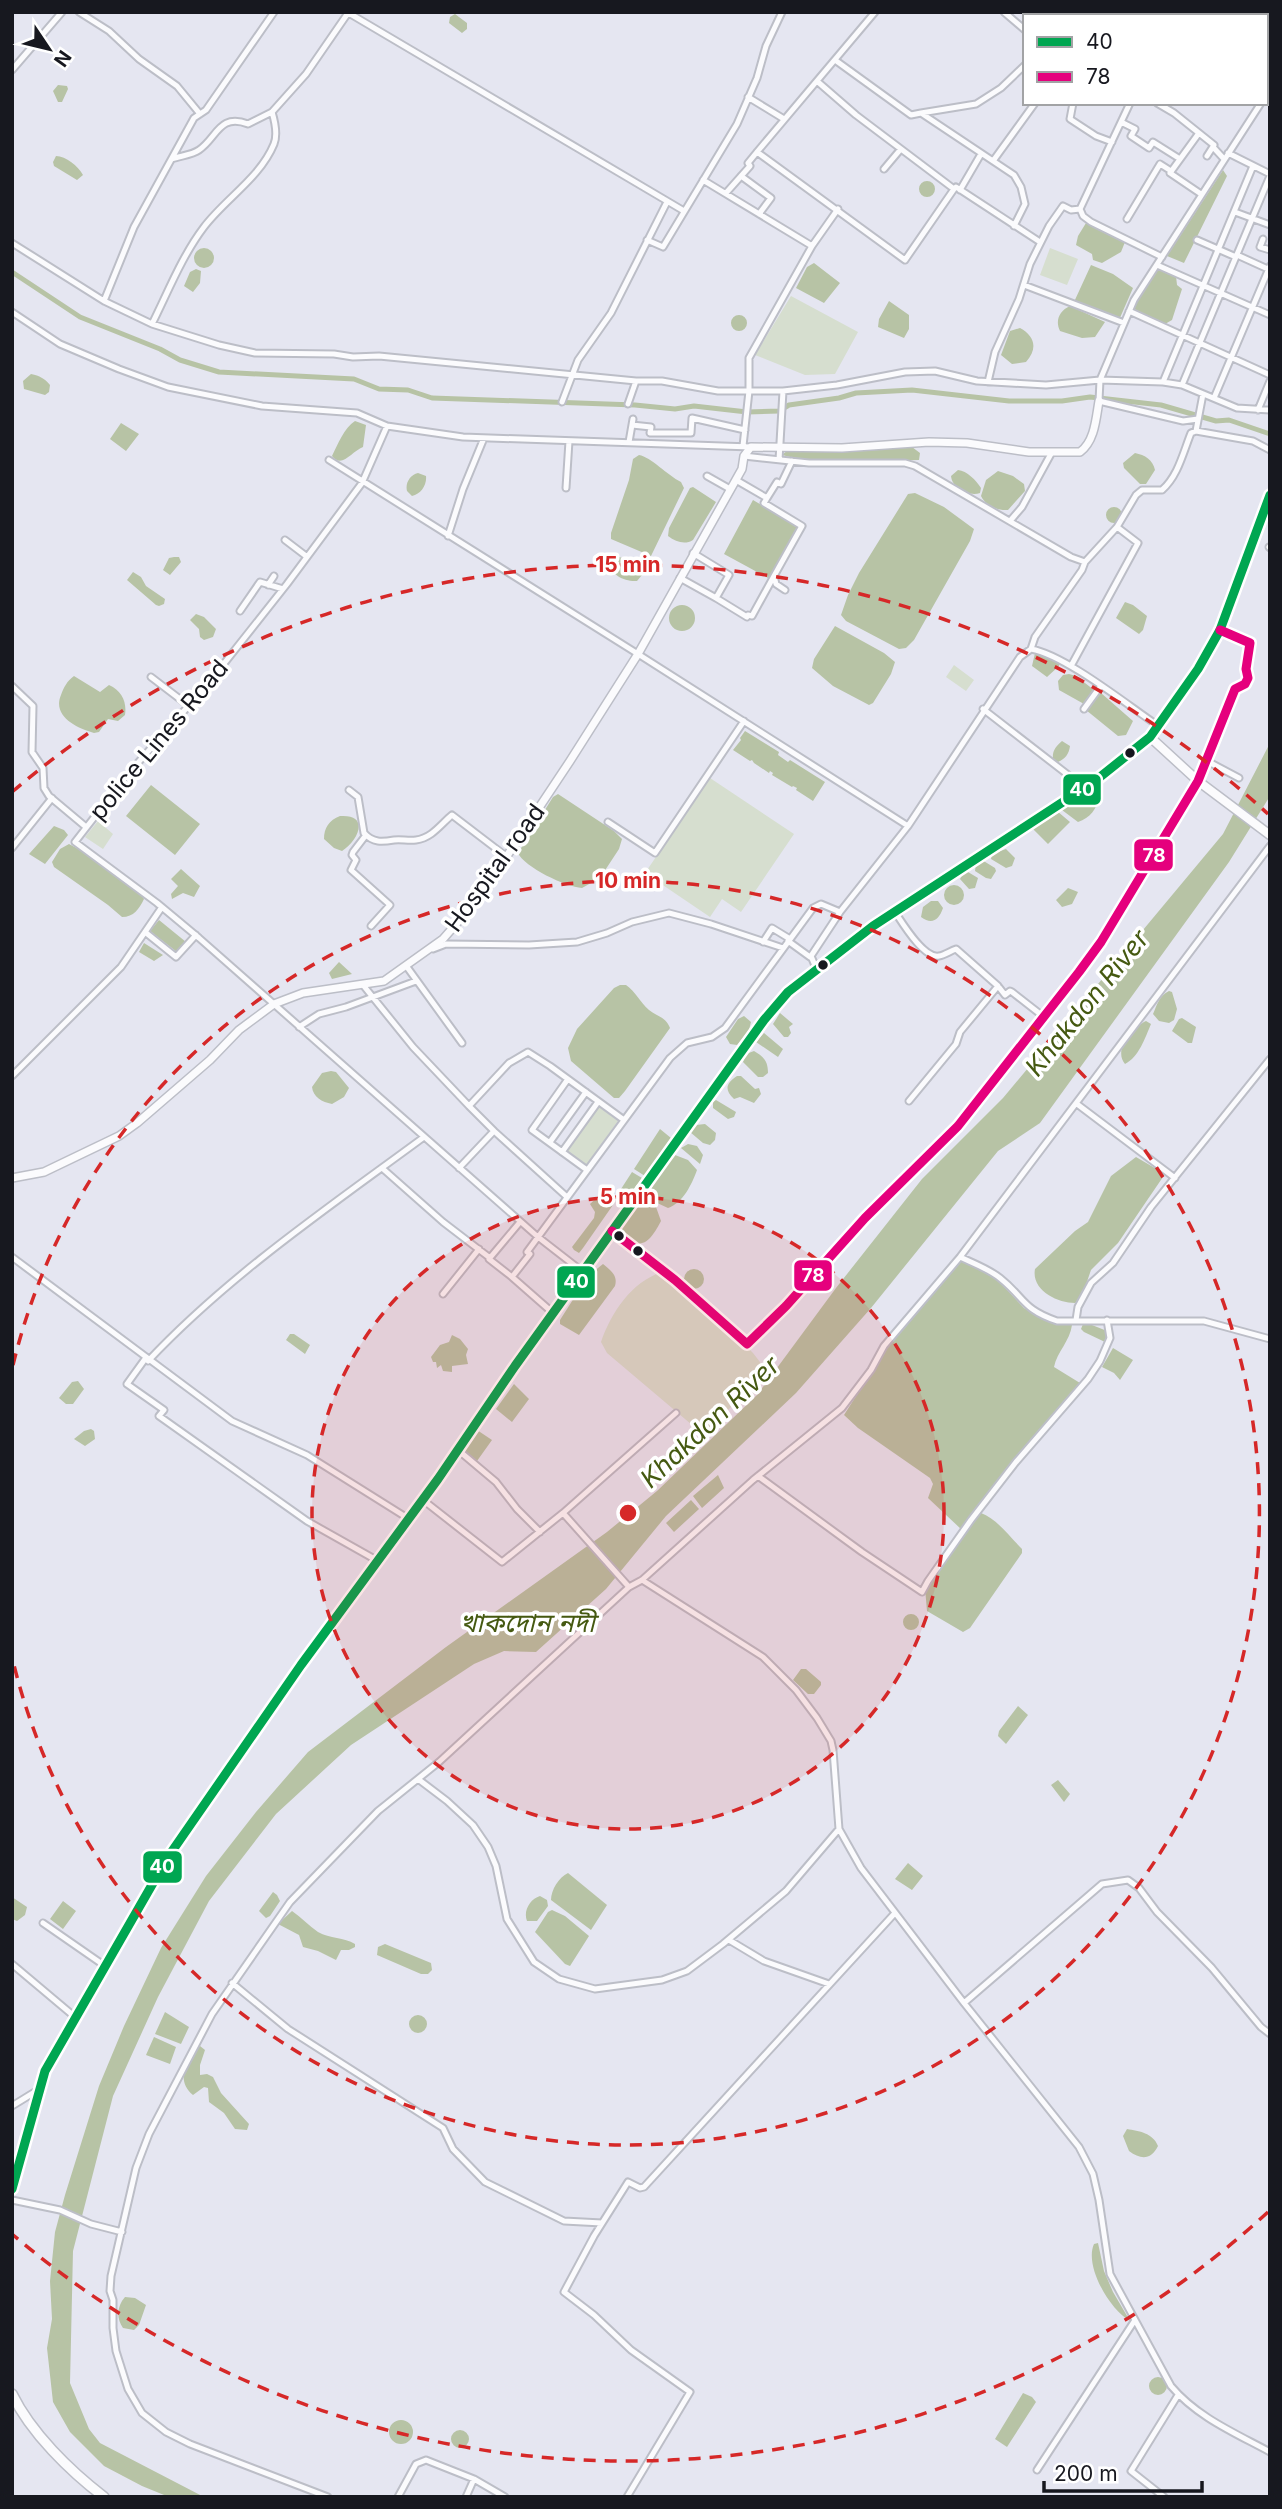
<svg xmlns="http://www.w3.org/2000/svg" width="1282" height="2509" font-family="Inter,'Noto Sans Bengali',sans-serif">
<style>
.green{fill:#d6decf}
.water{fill:#b7c3a5}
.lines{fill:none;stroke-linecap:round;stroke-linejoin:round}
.canal{stroke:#b7c3a5;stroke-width:5}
.minor-casing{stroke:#bcbec7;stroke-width:9}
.tertiary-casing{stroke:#bcbec7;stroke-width:10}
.secondary-casing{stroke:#bcbec7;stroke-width:11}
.primary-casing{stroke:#bcbec7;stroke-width:12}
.minor{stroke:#fbfbfd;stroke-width:5}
.tertiary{stroke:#fbfbfd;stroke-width:7}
.secondary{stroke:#fbfbfd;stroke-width:8}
.primary{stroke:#fbfbfd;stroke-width:9}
.bus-1-casing{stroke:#fff;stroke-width:14}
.bus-2-casing{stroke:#fff;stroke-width:14}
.bus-1{stroke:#00a651;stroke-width:9}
.bus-2{stroke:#e5007d;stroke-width:9}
.ring{fill:none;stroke:#d62828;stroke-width:3.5;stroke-dasharray:12 9}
.bus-dot{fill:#17181f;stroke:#fff;stroke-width:2.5}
.labels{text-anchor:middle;stroke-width:7;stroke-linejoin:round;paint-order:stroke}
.street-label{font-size:24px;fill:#17181f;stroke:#fff}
.water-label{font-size:26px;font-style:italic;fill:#455911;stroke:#fff}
.centre{fill:#d62828;stroke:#fff;stroke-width:3.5}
.ring-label{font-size:21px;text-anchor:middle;font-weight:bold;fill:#d62828;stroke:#fff;stroke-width:7;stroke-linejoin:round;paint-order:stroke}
.line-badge{stroke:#fff;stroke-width:2.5}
.badge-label{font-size:19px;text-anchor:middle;font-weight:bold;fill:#fff}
</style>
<rect width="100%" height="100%" fill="#e5e6f1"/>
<path class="green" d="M1050,248L1078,259L1067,285L1040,275Z
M791,296L858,332L835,374L805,375L755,355Z
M954,665L974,680L966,691L946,677Z
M710,778L794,834L741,912L722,899L710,917L645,873Z
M98,821L113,834L103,849L85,837Z
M598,1106L618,1121L586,1166L565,1151Z
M662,1272L722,1322L753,1353L760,1362L762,1371L760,1378L709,1429L704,1432L698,1430L607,1353L601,1342C611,1313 631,1282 662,1272Z"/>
<path class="water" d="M455,14L467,23V29L462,33L449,23L450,17Z
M58,85L67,86L68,89L62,102H58L53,91Z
M56,156C66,156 78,166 83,175L77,180L54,166L53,162Z
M1223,170L1227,176L1184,263L1167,256Z
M919 189a8 8 0 1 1 16 0a8 8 0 1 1-16 0Z
M1086,223L1109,232L1125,242L1121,252L1102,263L1093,260L1092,254L1076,245L1078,236Z
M194 258a10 10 0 1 1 20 0a10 10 0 1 1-20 0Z
M814,263L840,283L824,303L796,288L807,267Z
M1091,265L1113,274L1133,288L1119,320L1074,302Z
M1156,268L1176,276L1177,285L1182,289L1172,320L1165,324L1132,308Z
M196,269L201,271L200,283L193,292L184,286L190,272Z
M889,301L909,315V329L904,338L878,327L879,319Z
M1070,306L1105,322L1095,337L1082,338L1060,331C1055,321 1059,311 1070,306Z
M731 323a8 8 0 1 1 16 0a8 8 0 1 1-16 0Z
M1020,328C1035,336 1038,349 1026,362L1012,364L1001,355L1010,331Z
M31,374C40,376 44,378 50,385L49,392L45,395L24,389L23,381Z
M355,421L366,425L363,447C352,451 342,469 332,456C338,444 344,428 355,421Z
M121,423L139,434L126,451L110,439Z
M912,447L920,453L919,460L853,462L798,459L782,455L788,450Z
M1135,453C1145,455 1153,460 1155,470L1146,484H1140L1124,468L1123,463Z
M639,455C651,457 667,475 681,482L684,488L651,556L611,539V533L629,480L633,459Z
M958,470C967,471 976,480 981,488L980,493C969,497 952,488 951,476Z
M998,471L1013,476L1024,484L1025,491L1008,510C997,511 985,505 981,496L986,480Z
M418,473L426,476C427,485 421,494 412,496L407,491C405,483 410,475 418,473Z
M693,487L716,502L693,540C685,545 676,542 668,536L669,528L690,488Z
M915,493L944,507L974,529L970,541L914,640L906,648L899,649L846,621L841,615L848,595L859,573L908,494Z
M753,500L799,527L770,579L724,554Z
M1106 515a8 8 0 1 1 16 0a8 8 0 1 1-16 0Z
M614,556L623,558L642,568V575L637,581C625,582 610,575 608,561Z
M174,557H179L181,562L170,575L163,570L169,558Z
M133,572L141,577L146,586L165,599L164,604L159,606L156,605L127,580Z
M1125,602L1133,605L1147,616L1143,630L1139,634L1116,618Z
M669 618a13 13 0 1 1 26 0a13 13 0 1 1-26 0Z
M196,614L204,617L216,629L213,637L204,640L200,637L199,629L190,620Z
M835,626L884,653L895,662L891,674L873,703L869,705L833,686L812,668L814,659Z
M1038,652L1059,664V666L1047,677L1032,666L1035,653Z
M1069,674L1076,676L1094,690L1084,704L1059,690L1058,681L1063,675Z
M74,676L100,692L109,685C122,691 127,702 125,715L118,721L108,719L99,732L94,733C76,728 52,716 61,695C64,687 67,681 74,676Z
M1101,693L1133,721L1126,735L1118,736L1086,710Z
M745,731L779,752L778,755L788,762L790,760L825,782L813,801L796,790L797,788L793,786L792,787L772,775L773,773L770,771L769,773L754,763L752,760L750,761L733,750L741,740L740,738Z
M1062,741L1070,746C1069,754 1065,759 1058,762L1053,759C1052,751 1056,746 1062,741Z
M1270,743V796L1229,862L1040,1123L998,1151L871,1308L796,1393L666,1516L606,1589L536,1652L504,1651L474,1664L351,1745L276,1814L209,1901L158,1997L113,2096L73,2251L70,2383L89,2429L100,2443L204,2497H169L142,2486L104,2466L70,2432L53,2402L47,2348L52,2319L50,2281L55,2232L65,2195L99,2086L124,2026L161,1948L206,1876L256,1812L308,1752L446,1647L607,1532L657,1491L757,1395L836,1288L922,1179L1003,1098L1223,834Z
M151,785L200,824L175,855L126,816Z
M1090,792L1099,796C1097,809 1090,818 1078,822L1062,810L1064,805Z
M558,794L614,831L622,839L619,849L600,878L582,888C566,887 524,867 518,853L553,797Z
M1057,811L1070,822L1048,844L1033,829L1035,825Z
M340,816C370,814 359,840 342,851L334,848L324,839C324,828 329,820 340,816Z
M54,826L64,830L68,835L45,864L29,854Z
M69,844L82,851L141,893L144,899C139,909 134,917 122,917L108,905L54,867L52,862L60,849Z
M1006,849L1015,858L1012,866L1006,868L991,859L992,854Z
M982,860L995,868L996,871L991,879L986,878L975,871L976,863Z
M181,869L200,886L194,897L183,893L172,899L171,894L178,886L171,879Z
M964,872H968L978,878L975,888L969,889L960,879Z
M944 895a10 10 0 1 1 20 0a10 10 0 1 1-20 0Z
M1068,888L1078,892L1072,904L1062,907L1056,900Z
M931,901H938L943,908C939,920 932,925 921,917L923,907Z
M159,920L186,942L177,952L150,931Z
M144,943L163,955L154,961L139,952Z
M339,962L352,974L332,979L329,973Z
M620,985H626C636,992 640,1002 649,1010C658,1017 666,1017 670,1028L625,1091L619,1098H614L571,1061L568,1048L577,1029L614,988Z
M1169,991L1172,992L1177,1009L1174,1020L1169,1023L1159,1021L1153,1014C1157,1005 1159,996 1169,991Z
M780,1013L793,1024L789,1027L791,1033L788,1037H784L773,1024Z
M744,1016L751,1022L749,1030L737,1045L730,1044L726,1037L738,1019Z
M1182,1018L1196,1027L1192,1043H1188L1172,1031L1179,1019Z
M1146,1021L1151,1024C1145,1038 1139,1057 1125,1064C1113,1050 1132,1028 1146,1021Z
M764,1033L783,1049L778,1057L756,1042Z
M754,1051C764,1057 768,1061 768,1073L763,1077H758L743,1062L746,1054Z
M331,1071L336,1072L349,1088L344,1097L332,1104C322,1102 313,1097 312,1087L322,1073Z
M737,1076H741L755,1089L759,1088L761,1094L754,1103L740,1097L734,1099C724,1090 726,1083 737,1076Z
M716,1100L736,1112L734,1117L728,1119L713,1108V1102Z
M705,1124L716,1133L715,1140L710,1145L703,1143L690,1132L696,1125Z
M660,1129L671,1138L645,1176L634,1169Z
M688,1144L697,1146L703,1155L700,1164L681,1148Z
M675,1155L688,1160L697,1170C692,1184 683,1203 668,1208L655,1202L649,1194L660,1170Z
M1136,1157L1165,1174L1118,1243L1091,1270L1081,1299L1075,1303C1057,1303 1031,1290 1035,1269L1075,1231L1088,1222L1111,1176Z
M632,1172L642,1178L628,1199L621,1189Z
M605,1190L615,1197V1202L583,1248L579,1253L574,1250L572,1247L594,1218L595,1212L590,1204Z
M645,1202L656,1207L661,1221C655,1232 646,1250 632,1241C626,1237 623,1234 622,1228L632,1211Z
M961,1261L994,1276L1024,1308L1041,1318L1072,1325C1070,1341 1057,1352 1054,1367L1080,1383L1035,1435L962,1530L928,1498L933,1484L930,1478L858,1428L844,1415L886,1349Z
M603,1264C611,1271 618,1275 615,1286L579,1335L560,1324V1320L588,1276Z
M684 1279a10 10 0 1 1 20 0a10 10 0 1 1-20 0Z
M1087,1323L1107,1331L1108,1339L1105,1342L1084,1332L1081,1329L1083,1324Z
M290,1334H294L310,1345L305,1354L286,1340Z
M452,1335L460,1339L468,1349L466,1355L468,1364L452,1366V1372L443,1371L441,1365L437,1368L436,1362H433L431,1357L440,1345L449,1342Z
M1113,1348L1133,1360L1120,1380L1114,1373L1102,1367Z
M78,1381L84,1389L73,1404H66L59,1398L72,1382Z
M514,1384L529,1399L512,1422L496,1409Z
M91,1429L94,1431L95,1439L85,1446L74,1439L84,1431Z
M477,1430L492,1440L477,1461L464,1450Z
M718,1475L724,1488L702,1508L693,1496Z
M691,1500L699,1509L674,1532L666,1523Z
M981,1513C996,1518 1010,1537 1022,1549V1553L970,1628L963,1632L927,1611L925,1588L948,1554Z
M903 1622a8 8 0 1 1 16 0a8 8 0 1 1-16 0Z
M801,1669H806L821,1682V1685L814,1694H808L793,1680Z
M1018,1706L1028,1715L1006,1744L998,1736L999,1731Z
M1058,1780L1070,1794L1064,1802L1051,1785Z
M908,1863L923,1876L912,1890L895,1879Z
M568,1873L607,1905L591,1930L551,1900C551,1890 559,1877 568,1873Z
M273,1892L277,1895L280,1901L270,1916L266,1918L259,1911Z
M540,1896L547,1900L548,1906L537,1921H527C523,1911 530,1899 540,1896Z
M12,1897L27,1907L25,1915L17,1921L12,1919Z
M63,1901L76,1911L63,1929L50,1919Z
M552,1910L565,1916L589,1936L570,1966L565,1964L535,1932L548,1912Z
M292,1911C301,1917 309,1926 318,1932C330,1939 344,1937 355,1944V1947L349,1950H341L336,1960L318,1951L303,1947L299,1935L278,1924Z
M385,1944L431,1963L432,1970L428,1974H421L377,1955L378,1947Z
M165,2012L189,2027L181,2044L155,2034Z
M409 2024a9 9 0 1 1 18 0a9 9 0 1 1-18 0Z
M154,2037L176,2047L170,2064L146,2055Z
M200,2046L205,2050L200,2065V2075L207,2074L213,2077L221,2093L249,2124L247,2130L235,2129L224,2113L209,2102L208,2088L204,2087L193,2095C175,2080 186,2060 200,2046Z
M1127,2129C1139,2131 1153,2133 1158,2146C1151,2160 1141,2160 1129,2151L1123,2136Z
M1098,2243L1104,2271L1113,2292L1130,2321C1110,2310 1084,2266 1094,2244Z
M125,2297L135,2298L146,2305L139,2325L134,2330L123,2328C116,2318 117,2306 125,2297Z
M1149 2386a9 9 0 1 1 18 0a9 9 0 1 1-18 0Z
M1023,2393L1032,2397L1036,2402L1007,2447L995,2439Z
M389 2432a12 12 0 1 1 24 0a12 12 0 1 1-24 0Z
M451 2439a9 9 0 1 1 18 0a9 9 0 1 1-18 0Z"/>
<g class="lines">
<path class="canal" d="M12,272L80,317L160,349L180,360L219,372L354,379L379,389L408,390L432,398L635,405L675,409L694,406L747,412L779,411L789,405L839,398L856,393L912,390L1009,401H1062L1090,397L1161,405L1216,421L1229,420L1270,434"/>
<g class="minor-casing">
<path id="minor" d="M79,12L109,31L139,59L177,86L200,114
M347,12L684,211
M1004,12L1025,30
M1119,16L1121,12
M1174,16L1176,12
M835,60L911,115L921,113L1014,175L1021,187L1025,204L1014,226
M12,70L62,12
M1266,96L1270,91
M748,97L784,119
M1073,103L1070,119L1096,136L1112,142
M1157,103L1174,113L1214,145L1207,156
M921,113L976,104L1001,88L1025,65
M1121,122L1135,129L1131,136L1149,148L1153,142L1180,159
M1199,133L1170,173L1201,194
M1213,147L1224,159
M757,152L905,260L954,189L856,115L818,82
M1228,153L1270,174
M172,159C180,156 192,155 199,150C217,138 219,113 248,124L272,112L306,74L348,13
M993,161L1035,103
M884,169L900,150
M741,176L771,198L759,214
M703,180L812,246L838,209
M954,189L956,187L1040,242
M960,190L981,154
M726,193L750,166L748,163L757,152L875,12
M1080,209L1130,103
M1080,209L1083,216L1091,222L1162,257
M1235,212L1270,225
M1127,219L1160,164L1171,171
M1263,239L1260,247L1270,250
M647,240L663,247L737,124L757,78L766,46L782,12
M1197,240L1236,257
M12,243L104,301L152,324L219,345L255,353L334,354L353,357L379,356L636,381
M1237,255L1270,270
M1157,265L1270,315
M1024,285L1124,323
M104,301L134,227L194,118L206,110L274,12
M1129,311L1270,375
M12,312L60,344L119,369L168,387L262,406L357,413L387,426L463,437L751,447
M152,324C168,292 182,256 204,227C225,199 260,178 274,144C278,134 275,122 272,112
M988,382L995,352L1019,299L1030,264L1049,226L1063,206L1071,210L1080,209
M1163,382L1253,166
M1182,385L1270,176
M783,391L837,385L905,372L935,371L977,381L1046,385L1100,380L1163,382L1182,385L1237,408L1270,410
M1214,398L1270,266
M562,402L578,360L611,313L667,202
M628,404L636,381H662L718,391H783L779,460
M1258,410L1270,381
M1198,419L1183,421L1099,401L1100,380L1134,300L1261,103
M632,425L651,427L650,433H691L692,418L745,430
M387,426L362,483L287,584L207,685L128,774L75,842L157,903L199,938L538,1237L583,1272
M1196,431L1203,394
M629,442L633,419
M743,446L749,391V358L812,246
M744,456L809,463H905L915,466L1071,557L1085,562L1117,527L1136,495L1142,490H1162C1178,476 1183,453 1191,433L1196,431L1253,441L1270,450
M329,460L638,654L908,826
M707,476L730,489
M736,480L767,498L777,482L781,484L792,461
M566,488L569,441
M767,498L764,503L802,526L774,576L776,584L785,590
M1010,521L1022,507L1052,452
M448,536L463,489L484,438
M285,540L306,556
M1269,547L1270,548
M680,578L716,598L729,575L693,553
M268,585L274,576
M716,598L747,617L748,615L752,616L774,576
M240,611L260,582L283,589
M1031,649L1035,637L1082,570L1085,562
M1071,666L1138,543L1117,527
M151,677L189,706
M12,686L33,706L32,752L43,768L44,788L49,796L86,827
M983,709L1085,788
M1084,709L1100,687
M1207,761L1239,778
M1198,781L1235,689L1245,684L1248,678L1246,669L1250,643L1220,630
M349,790L358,797L364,833C373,843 382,842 394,840C401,839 408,841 416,840C432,838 441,824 452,815L507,857
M608,822L655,853L744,721
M366,835L353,852L352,855L356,860L351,870L390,905L371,926
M12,848L52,798
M895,912C903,924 924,959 939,956C945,955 950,951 956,949L998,986L1005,995L1010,991L1012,992L1044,1017
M145,932L176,957L196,935
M788,941L810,957
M763,942L772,928L790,939
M433,949L446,944L529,945L577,942L607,933L632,922L669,913L711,924L783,948
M407,967L462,1043
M816,968L811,956L840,912L908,826L1020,657L1031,649C1065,655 1126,704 1157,725
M363,985L413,1047L469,1106
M299,1027L319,1014L346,1007L416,981
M12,1076L121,967L162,907
M568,1079L532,1130L587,1170
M909,1101L956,1044L960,1032L998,986
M1077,1104L1175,1178
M494,1131L567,1197
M550,1142L586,1092
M562,1152L598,1102
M382,1168L443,1222L490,1258
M459,1168L494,1131L469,1106L509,1063L528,1052L550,1066L624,1120
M12,1257L232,1421L307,1455L409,1519
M960,1257C973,1263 989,1269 1000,1278C1025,1298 1022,1309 1057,1321H1204L1270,1339
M512,1277L489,1259L520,1222
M443,1294L479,1249
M553,1313L512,1277L530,1254L527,1252L670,1058L687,1043L712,1037L725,1028L813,908L821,904L840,912
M1076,1320L1078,1307L1091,1283L1113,1263L1151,1207L1270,1059
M145,1359L127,1384L164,1410L159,1416L307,1521L378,1561
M148,1361C229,1275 329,1207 424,1137
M458,1450L496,1482L517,1509L540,1532
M758,1476L862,1552L922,1592L928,1581L971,1520L1016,1462L1088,1379L1100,1361L1110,1338L1107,1320
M423,1500L502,1562L563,1513
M642,1580L763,1657L796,1690L817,1718L831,1741L833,1750L839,1829L861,1868L964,2003L1079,2147L1093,2174L1099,2200L1110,2274L1171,2386C1197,2417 1235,2433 1270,2452
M629,1587L563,1513L676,1413
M418,1779L447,1801L473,1825L488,1847L496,1866L507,1919L534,1962L559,1979L595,1989L662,1980L687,1971L723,1944L786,1891L839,1829
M43,1923L105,1966
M729,1940L764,1961L829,1984
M12,1964L75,2017
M232,1983L288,2029L443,2128L453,2149L485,2182L564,2221L602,2223
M964,2003L1102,1884L1128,1880L1139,1888L1157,1912L1212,1968L1261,2027L1270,2034
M12,2106L38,2090
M12,2200L60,2210L91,2224L122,2232
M1037,2470L1135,2320
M328,2497L190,2444L166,2432L142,2413L128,2389L116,2351L113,2328V2300L110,2291L111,2276L136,2168L149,2134L212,2014L290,1902L378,1811L439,1762L629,1587L642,1580L753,1480L842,1408L871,1370L884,1346L960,1257L1270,846
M398,2497L416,2464L426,2460L474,2479L505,2497
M466,2497L474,2479
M627,2497L690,2392L631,2350L594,2315L564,2292L594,2236L628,2182L640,2188L644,2187L895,1913
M1164,2497L1131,2471L1178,2395"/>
</g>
<g class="tertiary-casing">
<path id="tertiary" d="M12,1178L44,1172L119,1136L137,1123L210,1060L239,1030L274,1004L303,993L384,981L443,939L479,898L570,761L638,654L742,469L744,456L751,447L842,448L929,442L967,443L1029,452H1080C1095,441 1096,418 1099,401
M612,1231L675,1280L747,1344L786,1306L865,1218L958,1126L995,1081L1101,942L1198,781"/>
</g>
<g class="secondary-casing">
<path id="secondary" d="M1150,737L1198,781L1270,835"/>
</g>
<g class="primary-casing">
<path id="primary" d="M12,2189L45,2071L168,1857L301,1665L438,1479L515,1366L764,1020L788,992L873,926L1095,781L1150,737L1198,669L1220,630L1270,495
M12,2394C31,2433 70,2471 104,2497"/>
</g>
<use href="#minor" class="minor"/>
<use href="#tertiary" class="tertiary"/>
<use href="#secondary" class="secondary"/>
<use href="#primary" class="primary"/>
<g class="bus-1-casing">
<path id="bus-1" d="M12,2189L45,2071L168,1857L301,1665L438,1479L515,1366L764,1020L788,992L873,926L1095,781L1150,737L1198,669L1220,630L1270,495"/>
</g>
<g class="bus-2-casing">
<path id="bus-2" d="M612,1231L675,1280L747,1344L786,1306L865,1218L958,1126L1079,972L1101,942L1198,781L1235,689L1245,684L1248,678L1246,669L1250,643L1220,630"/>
</g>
<use href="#bus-1" class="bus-1"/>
<use href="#bus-2" class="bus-2"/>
</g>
<circle cx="628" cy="1513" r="316" fill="#d62828" fill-opacity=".12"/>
<g class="ring">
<circle cx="628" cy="1513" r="316"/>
<path d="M13 1365A632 632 0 1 1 13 1661"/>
<path d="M1268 2212A948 948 0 0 1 12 2234M12 792A948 948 0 0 1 1268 814"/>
</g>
<g class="bus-dot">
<circle cx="1130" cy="753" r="6"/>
<circle cx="823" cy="965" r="6"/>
<circle cx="619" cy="1236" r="6"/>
<circle cx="638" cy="1251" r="6"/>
</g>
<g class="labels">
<g class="street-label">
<text transform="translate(159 740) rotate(-50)" y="8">police Lines Road</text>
<text transform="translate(495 868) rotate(-54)" y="8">Hospital road</text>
</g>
<g class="water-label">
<text transform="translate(1087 1003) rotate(-51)" y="9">Khakdon River</text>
<text transform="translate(710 1422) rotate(-43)" y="9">Khakdon River</text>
<text x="527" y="1632">খাকদোন নদী</text>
</g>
</g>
<circle cx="628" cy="1513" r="10" class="centre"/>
<g class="ring-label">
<text x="628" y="572">15 min</text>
<text x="628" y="888">10 min</text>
<text x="628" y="1204">5 min</text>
</g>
<g class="line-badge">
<rect x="1062" y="773" width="40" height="33" rx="7" fill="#00a651"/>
<rect x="1133" y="838" width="41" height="34" rx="7" fill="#e5007d"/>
<rect x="793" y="1259" width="40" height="33" rx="7" fill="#e5007d"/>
<rect x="556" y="1265" width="40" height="34" rx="7" fill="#00a651"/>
<rect x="142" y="1850" width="41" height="34" rx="7" fill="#00a651"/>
</g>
<g class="badge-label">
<text x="1082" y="796">40</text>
<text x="1154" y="862">78</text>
<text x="813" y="1282">78</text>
<text x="576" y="1288">40</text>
<text x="162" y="1873">40</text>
</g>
<rect width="1282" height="2509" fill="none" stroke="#17181f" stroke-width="28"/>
<rect x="1023" y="14" width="245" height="91" fill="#ffffff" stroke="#a2a3a5" stroke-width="2"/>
<rect x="1037" y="37" width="35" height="10" fill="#00a651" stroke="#a2a3a5" stroke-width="2"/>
<text x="1086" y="49" font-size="21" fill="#17181f">40</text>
<rect x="1037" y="72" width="35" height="10" fill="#e5007d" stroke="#a2a3a5" stroke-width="2"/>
<text x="1086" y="84" font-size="21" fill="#17181f">78</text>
<g transform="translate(49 49) rotate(125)" stroke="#ffffff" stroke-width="5" paint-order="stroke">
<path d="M0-5L12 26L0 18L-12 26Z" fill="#17181f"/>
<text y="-10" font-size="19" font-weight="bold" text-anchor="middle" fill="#17181f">N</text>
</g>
<path d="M1044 2481v10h158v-10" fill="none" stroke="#17181f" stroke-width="3.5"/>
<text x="1054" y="2481" font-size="21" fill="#17181f" stroke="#ffffff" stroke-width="5" paint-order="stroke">200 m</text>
</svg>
